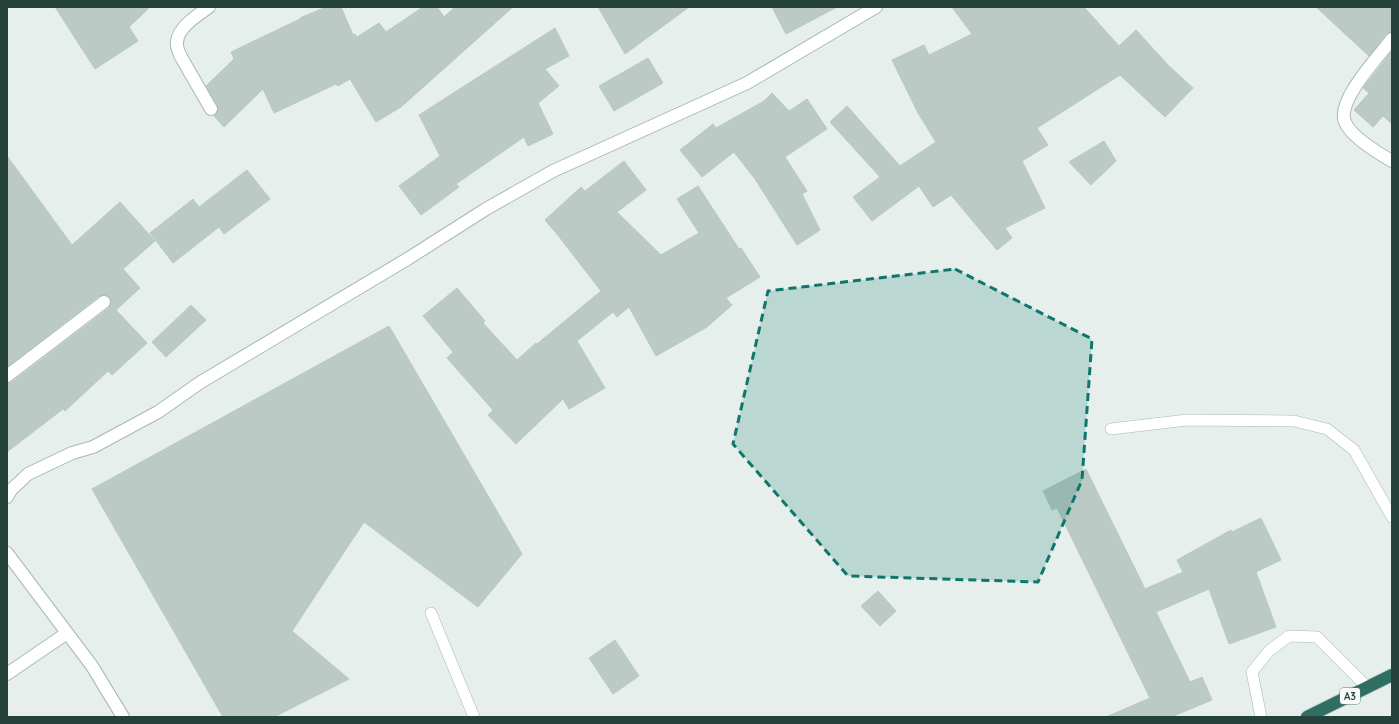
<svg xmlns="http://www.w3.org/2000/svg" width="1399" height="724" font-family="Quicksand,sans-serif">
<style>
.building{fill:#bbcac4;stroke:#b8c9c2}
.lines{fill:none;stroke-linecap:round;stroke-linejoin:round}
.lane-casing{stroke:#a8b8b2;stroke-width:12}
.street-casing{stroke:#a8b8b2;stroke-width:14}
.highway-casing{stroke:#c2cac8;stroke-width:14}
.lane{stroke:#fff;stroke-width:11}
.street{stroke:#fff;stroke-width:12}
.highway{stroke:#2f6f62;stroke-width:12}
.marked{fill:#0f766e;fill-opacity:0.2;stroke:#0f766e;stroke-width:3;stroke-dasharray:8 5;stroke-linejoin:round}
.labels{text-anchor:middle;stroke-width:3;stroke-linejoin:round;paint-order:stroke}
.shield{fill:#f7fbf9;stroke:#637a73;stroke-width:1}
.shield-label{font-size:10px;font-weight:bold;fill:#24423a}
</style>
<rect width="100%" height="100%" fill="#e6efeb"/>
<path class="building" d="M55,7H150L129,27L138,41L95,69Z
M326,7H341L353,35L355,34L357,37L379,23L386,32L423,7H437L444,17L455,7H513L401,107L376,122L350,79L338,86L336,84L274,113L263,89L224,127L214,116L217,113L218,109L206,86L234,59L231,52L300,19V18Z
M598,7H689L625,54Z
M772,7H837L786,34Z
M952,7H1084L1119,46L1136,30L1169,66L1193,88L1165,117L1120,75L1037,128L1048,145L1022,161L1045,208L1005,228L1012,238L997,250L951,195L933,207L919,186L872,221L853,197L880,177L830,122L847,106L900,166L936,142L918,113L892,60L924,45L929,55L972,34Z
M1316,7H1392V32L1386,34L1369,56Z
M555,28L569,56L545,69L559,86L538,103L553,134L528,146L524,137L456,184L459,187L421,215L399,186L440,156L419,115Z
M1392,51V124L1383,116L1373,127L1354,110L1369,93L1363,88Z
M648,58L663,83L614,111L599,86Z
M772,93L789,111L807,99L827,129L785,157L807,191L802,194L820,230L797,245L755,179L734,152L702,177L680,150L713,124L716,128L764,101Z
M1104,141L1116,161L1091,185L1069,162Z
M7,156L72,245L120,202L155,241L123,269L140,288L116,310L147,343L112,375L108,371L65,411L63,409L7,452V383L12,382L109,308L111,301L107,295H103L99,296L7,367Z
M624,161L646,190L617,212L661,255L699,233L677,199L698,186L739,249L741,248L760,277L726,298L732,305L707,327L656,356L629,307L617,317L613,312L577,341L605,388L569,409L563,399L516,444L488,415L493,410L447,358L453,352L423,316L457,288L485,321L483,323L517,360L536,343L537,344L601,291L557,234L545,220L581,187L585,191Z
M247,170L270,199L224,234L219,227L173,263L150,233L193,199L199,207Z
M191,305L206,320L166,357L152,342Z
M389,326L522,554L478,607L364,522L292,631L349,679L274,717H223L92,489Z
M1086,469L1145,589L1183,572L1177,560L1231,530L1232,532L1261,518L1281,560L1256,572L1276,627L1229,644L1209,589L1156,612L1190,682L1202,677L1212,700L1171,717H1106L1150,698L1057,508L1052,510L1043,491Z
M878,591L896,611L880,626L861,606Z
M615,640L639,676L613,694L589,658Z"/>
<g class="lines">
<g class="lane-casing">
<path id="lane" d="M1111,429L1187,420L1294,421L1327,429L1354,450L1392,517
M431,613L474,717
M1261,717L1252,672L1269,651L1289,636L1317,637L1367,687"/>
</g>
<g class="street-casing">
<path id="street" d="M209,7C198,15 178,27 177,42C176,47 179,52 181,57L211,109
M1392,39C1379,56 1336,101 1345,122C1351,137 1378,153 1392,161
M7,376L104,302
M7,497L11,490L28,474L72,453L93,447L158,412L201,382L409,258L486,209L553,171L747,83L876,7
M7,553L92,666L123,717
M7,674L67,633"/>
</g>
<g class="highway-casing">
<path id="highway" d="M1307,717L1392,675"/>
</g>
<use href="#lane" class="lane"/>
<use href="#street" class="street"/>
<use href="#highway" class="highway"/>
</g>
<path class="marked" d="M955,269L1092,339L1082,480L1038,582L848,576L733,444L768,291Z"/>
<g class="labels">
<rect class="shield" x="1340" y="688" width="20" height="16" rx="3"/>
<g class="shield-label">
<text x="1350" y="700">A3</text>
</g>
</g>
<rect width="1399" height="724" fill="none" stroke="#24423a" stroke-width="16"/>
</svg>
